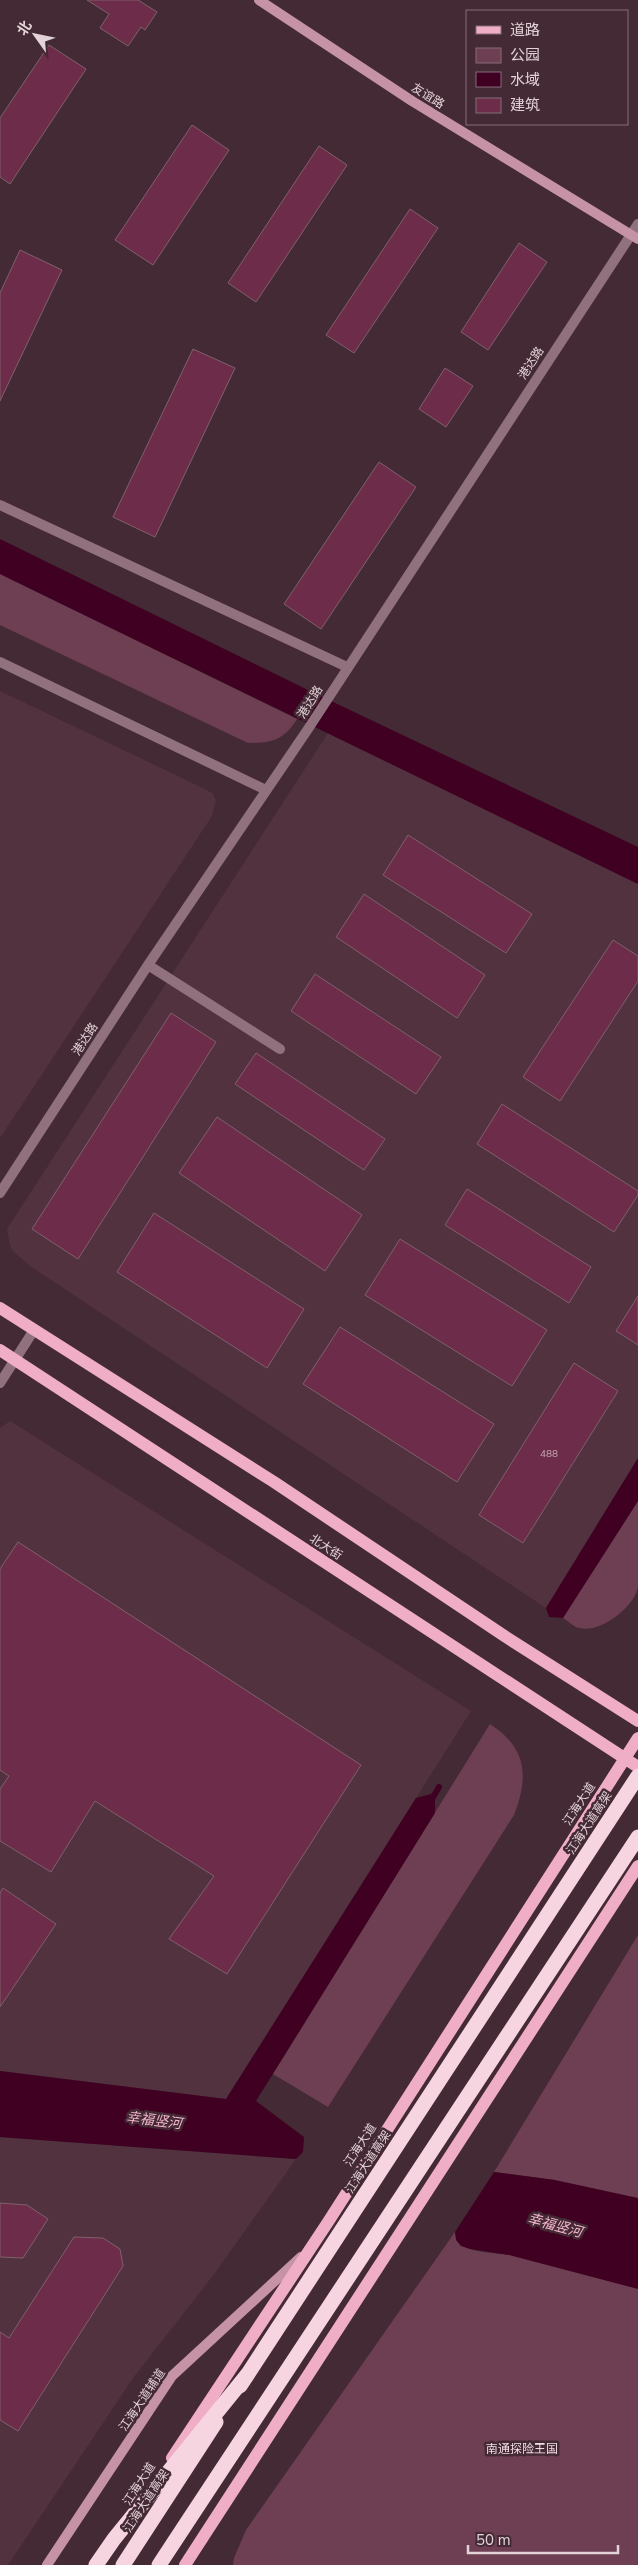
<svg xmlns="http://www.w3.org/2000/svg" width="638" height="2565" font-family="'Nunito Sans','Noto Sans SC',sans-serif">
<style>
.built{fill:#52323f}
.green{fill:#6e3f52}
.water{fill:#3f0022}
.lines{fill:none;stroke-linecap:round;stroke-linejoin:round}
.stream{stroke:#3f0022;stroke-width:6}
.building{fill:#6d2c49;stroke:#7f616c}
.street{stroke:#91717d;stroke-width:10}
.secondary{stroke:#c693a6;stroke-width:10}
.primary{stroke:#efadc6;stroke-width:12}
.highway{stroke:#f6d5e1;stroke-width:15}
.highway-bridge{stroke:#f6d5e1;stroke-width:15}
.labels{text-anchor:middle;stroke-width:5;stroke-linejoin:round;paint-order:stroke}
.number-label{font-size:10px;fill:#c6a8b4}
.street-label{font-size:12px;fill:#e3d2d8;stroke:#442a34}
.park-label{font-size:12px;fill:#f1dbe3;stroke:#442a34}
.water-label{font-size:14px;font-style:italic;fill:#f4b6cd;stroke:#442a34}
</style>
<rect width="100%" height="100%" fill="#442a34"/>
<path class="built" d="M0,691L207,790L213,794L216,800L212,816L0,1138Z
M328,733L638,884V1458L546,1608L30,1266L12,1250L9,1241L7,1229Z
M10,1421L471,1711L226,2099L0,2071V1428Z
M0,2137L296,2159L215,2273L133,2378L8,2565H0Z"/>
<path class="green" d="M0,574L297,719C284,740 272,743 248,743L0,625Z
M638,1501C638,1529 638,1559 638,1586C636,1606 600,1634 579,1628C574,1627 568,1621 563,1618Z
M490,1724C527,1748 529,1777 514,1815L328,2107L273,2074Z
M638,1935V2565H233L234,2558L246,2530L455,2232C457,2254 491,2252 509,2255L554,2180L494,2172Z"/>
<path class="water" d="M0,539L310,691L638,847V884L0,574Z
M638,1458V1501L563,1618L549,1617L546,1608Z
M435,1793V1813L256,2101L304,2137L303,2152L296,2159L0,2137V2071L226,2099L416,1798Z
M494,2172L555,2180L638,2198V2289L509,2255L470,2249L461,2246L456,2240L455,2232Z"/>
<g class="lines">
<path class="stream" d="M432,1799L439,1787"/>
</g>
<path class="building" d="M87,0H138L157,12L145,30L141,27L128,46L100,28L109,14Z
M49,45L86,69L10,184L0,177V118Z
M192,125L229,150L153,265L115,240Z
M319,146L347,165L256,302L228,283Z
M410,209L438,228L354,353L326,335Z
M519,243L547,262L488,350L461,332Z
M20,250L62,270L0,401V293Z
M193,349L235,368L155,537L113,517Z
M445,368L473,386L446,427L419,409Z
M379,462L416,487L321,629L284,604Z
M408,835L532,914L506,953L383,875Z
M364,894L485,975L457,1018L336,937Z
M613,940L638,956V981L560,1101L523,1077Z
M315,974L441,1057L416,1094L291,1011Z
M171,1013L216,1042L78,1259L32,1229Z
M256,1053L385,1139L364,1170L235,1084Z
M502,1104L638,1191V1195L614,1232L477,1144Z
M217,1117L362,1215L325,1271L179,1173Z
M467,1189L591,1267L569,1303L445,1225Z
M154,1213L304,1309L267,1368L117,1272Z
M400,1239L547,1330L512,1386L365,1295Z
M638,1296V1345L616,1331Z
M340,1327L494,1424L457,1482L303,1384Z
M574,1363L618,1391L523,1543L479,1515Z
M18,1542L361,1765L227,1974L169,1939L214,1876L95,1801L51,1872L0,1841V1789L9,1776L0,1770V1569Z
M3,1888L56,1924L0,2007V1893Z
M0,2203L27,2205L48,2219L23,2258L0,2257Z
M74,2237L103,2238L120,2249L123,2266L18,2431L0,2420V2332L9,2338Z"/>
<g class="lines">
<path class="street" d="M0,505L347,667
M0,662L266,790
M148,965L280,1049
M0,1193L148,965L308,729L638,224
M0,1383L34,1330"/>
<path class="secondary" d="M259,0L412,101L638,239
M47,2565L172,2376L301,2257"/>
<path class="primary" d="M0,1308L274,1482L506,1637L638,1721
M0,1350L638,1767
M172,2458L328,2222L638,1738
M185,2565L638,1866"/>
<path class="highway" d="M240,2386L638,1776
M123,2565L216,2422
M159,2565L638,1837"/>
<path class="highway-bridge" d="M96,2565L114,2539L247,2375"/>
</g>
<g class="labels">
<g class="number-label">
<text x="549" y="1457">488</text>
</g>
<g class="street-label">
<text transform="translate(428 96) rotate(32)" y="4">友谊路</text>
<text transform="translate(531 363) rotate(-57)" y="4">港达路</text>
<text transform="translate(310 702) rotate(-58)" y="4">港达路</text>
<text transform="translate(85 1039) rotate(-57)" y="4">港达路</text>
<text transform="translate(326 1547) rotate(33)" y="4">北大街</text>
<text transform="translate(579 1804) rotate(-57)" y="4">江海大道</text>
<text transform="translate(589 1823) rotate(-57)" y="4">江海大道高架</text>
<text transform="translate(360 2145) rotate(-57)" y="4">江海大道</text>
<text transform="translate(368 2162) rotate(-57)" y="4">江海大道高架</text>
<text transform="translate(142 2400) rotate(-56)" y="4">江海大道辅道</text>
<text transform="translate(139 2484) rotate(-57)" y="4">江海大道</text>
<text transform="translate(146 2501) rotate(-57)" y="4">江海大道高架</text>
</g>
<g class="park-label">
<text x="522" y="2453">南通探险王国</text>
</g>
<g class="water-label">
<text transform="translate(154 2120) rotate(7)" y="5">幸福竖河</text>
<text transform="translate(555 2225) rotate(15)" y="5">幸福竖河</text>
</g>
</g>
<rect x="466" y="10" width="162" height="115" fill="#442a34" stroke="#846d76"/>
<rect x="476" y="26" width="25" height="8" fill="#efadc6" stroke="#846d76"/>
<text x="510" y="35" font-size="15" fill="#e3d2d8">道路</text>
<rect x="476" y="48" width="25" height="15" fill="#6e3f52" stroke="#846d76"/>
<text x="510" y="60" font-size="15" fill="#e3d2d8">公园</text>
<rect x="476" y="72" width="25" height="15" fill="#3f0022" stroke="#846d76"/>
<text x="510" y="85" font-size="15" fill="#e3d2d8">水域</text>
<rect x="476" y="98" width="25" height="15" fill="#6d2c49" stroke="#846d76"/>
<text x="510" y="110" font-size="15" fill="#e3d2d8">建筑</text>
<g transform="translate(35 35) rotate(303)" stroke="#442a34" stroke-width="4" paint-order="stroke">
<path d="M0-4L9 19L0 12L-9 19Z" fill="#e3d2d8"/>
<text y="-8" font-size="14" font-weight="bold" text-anchor="middle" fill="#e3d2d8">北</text>
</g>
<path d="M468 2545v8h150v-8" fill="none" stroke="#e3d2d8" stroke-width="2.5"/>
<text x="476" y="2545" font-size="15" fill="#e3d2d8" stroke="#442a34" stroke-width="4" paint-order="stroke">50 m</text>
</svg>
